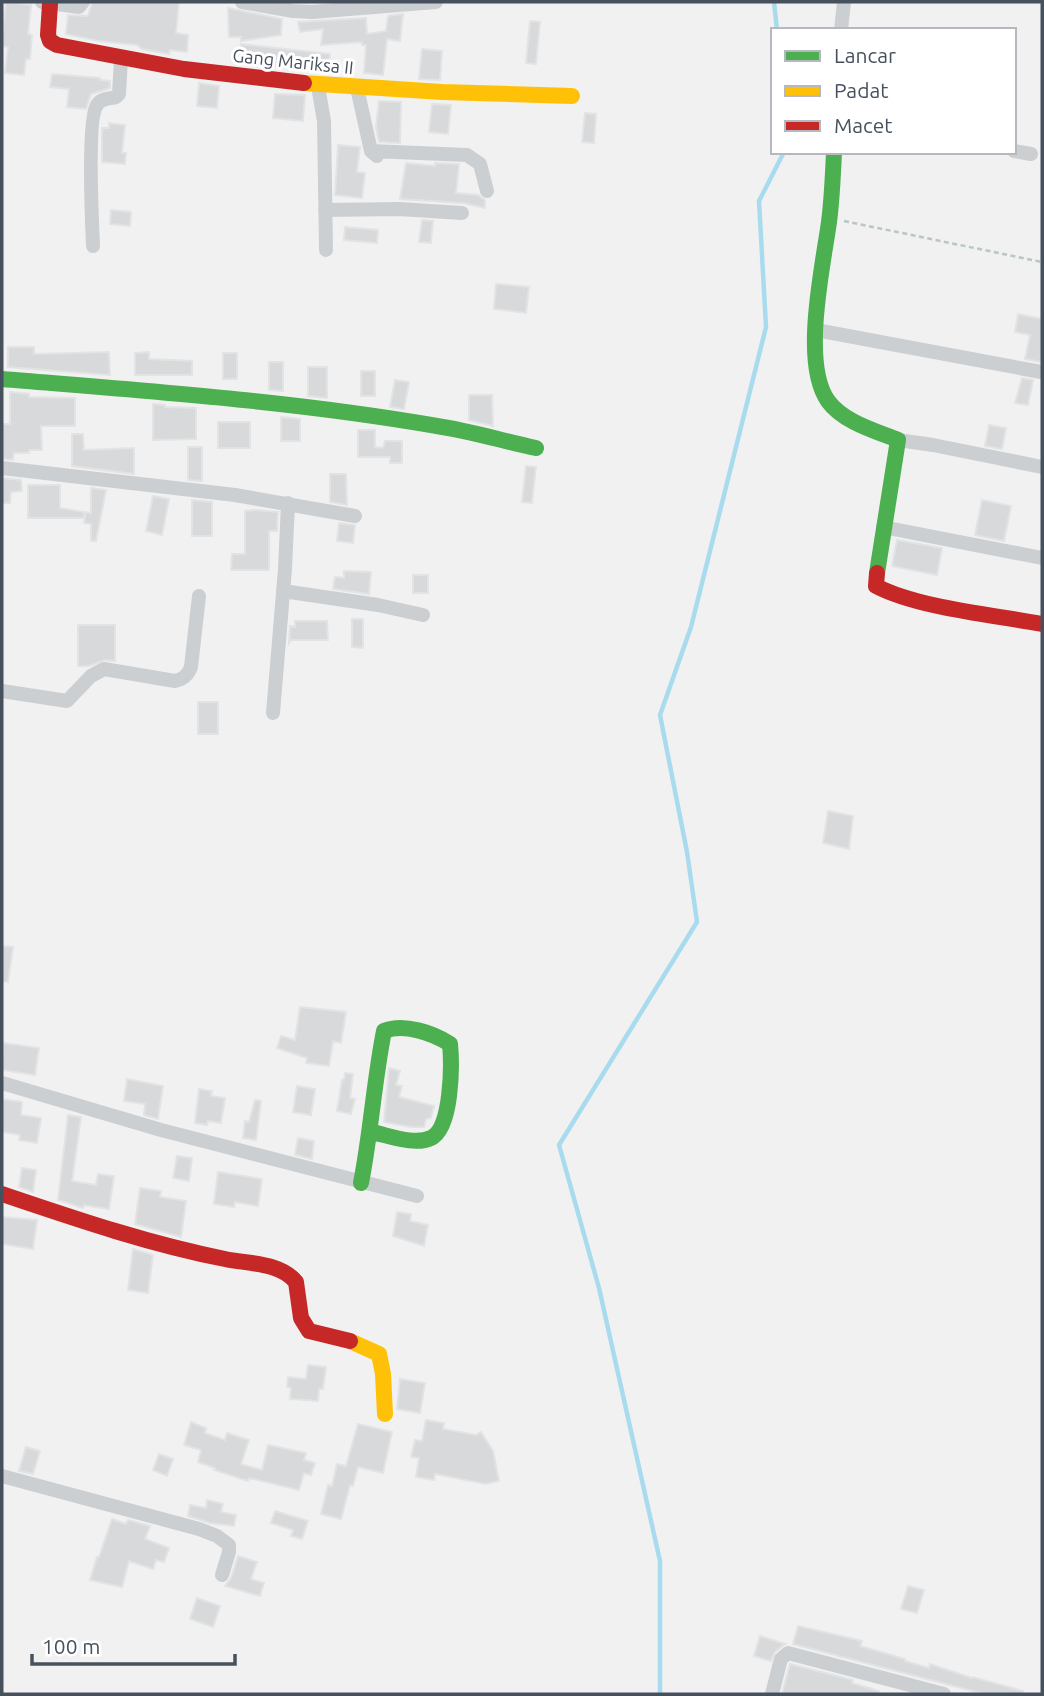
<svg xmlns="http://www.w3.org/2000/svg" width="1044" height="1696" font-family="Ubuntu,sans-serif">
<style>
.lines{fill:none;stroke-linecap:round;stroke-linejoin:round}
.stream{stroke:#a9dbef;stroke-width:4.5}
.building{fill:#d8d9db;stroke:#e2e3e4;stroke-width:2}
.path{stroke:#b9c6c3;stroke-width:2.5;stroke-dasharray:5 3.5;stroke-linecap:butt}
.street{stroke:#cccfd2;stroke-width:14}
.fast{stroke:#4caf50;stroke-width:16}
.slow{stroke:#ffc107;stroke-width:16}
.jam{stroke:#c62828;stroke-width:16}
.labels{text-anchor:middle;stroke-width:6;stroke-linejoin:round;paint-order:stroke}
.street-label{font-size:18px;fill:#47515e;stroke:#fff}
</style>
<rect width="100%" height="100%" fill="#f1f1f1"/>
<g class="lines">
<path class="stream" d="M774,2L777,30
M660,1694V1561L599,1288L559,1145L697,922L687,852L660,715L691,627L766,327L759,201L784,152"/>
</g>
<path class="building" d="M6,2L31,5L28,34L32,35L30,59H26L24,75L5,73L8,47L2,46V39Z
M92,2H179L176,33L188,35L187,52L170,50L169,54L142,49L137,45L99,41L66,34L68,15L88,16Z
M228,8L282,19L281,35L241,41V37H229Z
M403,14L400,41L387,39L383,75L364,73L366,45H362V42L321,45L323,29L300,32L298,22L366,18L367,34L386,31L388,16Z
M530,21L540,22L536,64L526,63Z
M241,44L330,54L328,72L250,65L249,58L239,57Z
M422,49L442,51L440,80L419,79Z
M52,74L100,78V80L110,81V88L91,94L86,109L67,107L69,89L50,87Z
M199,83L219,86L217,108L197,106Z
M275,94L305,95L303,121L273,118Z
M379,101L401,102L400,143L379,142L376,127Z
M432,104L451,105L448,134L429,132Z
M585,113L596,114L594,143L582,142Z
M109,123L125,125L122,153H126L125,164L102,162V128H109Z
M338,145L360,147L357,172L365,173L362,198L335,195Z
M406,163L435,166V163L459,164L456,193L478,195L485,200V208L463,203L400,199Z
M111,210L131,212L130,226L110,224Z
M422,220L433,221L431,243L419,242Z
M345,227L378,230L377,243L344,240Z
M496,284L529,287L526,313L494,309Z
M1018,314L1042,319V362L1025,359L1030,335L1015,332Z
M8,347H34V354L109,352L110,375L8,367Z
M149,352V359L192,361V375H135V353Z
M223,353H237V379H223Z
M269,362H283V391L269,390Z
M308,367H327V398L308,396Z
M361,371H375V396H361Z
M1022,378L1033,380L1028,405L1015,403Z
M395,380L409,382L404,409L390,407Z
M10,392L29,394V397L75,398V426H41L42,450H29V453H14L13,460L2,459V424H10Z
M469,395H492L493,426L469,420Z
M153,404L165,405V407L196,408V439L153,440Z
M281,417L300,419V441H281Z
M218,422H250V448H218Z
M989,425L1006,428L1002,449L985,446Z
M358,430H375V447L383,448L385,441H402V463H390V457H358Z
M72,434H83L84,450L134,448V474L72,466Z
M188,447H202V481L188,480Z
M526,466L536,467L532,503L522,502Z
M330,474H346L347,505L330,502Z
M2,478L21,480L22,491L11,492L10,503H2Z
M28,485H60V508L84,512V518H28Z
M91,488L106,490L96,541H91V524L84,523L86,512L91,513Z
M153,496L169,499L162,535L146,531Z
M192,500L212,502V536H192Z
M982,500L1011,506L1004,541L975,535Z
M255,510L278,512L277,531H269V570H231L232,554H245V511Z
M339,523L355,525L353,543L337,541Z
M897,540L942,548L937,575L892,566Z
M344,571L371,572L369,594L333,589L335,577L344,578Z
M413,575H428V593H413Z
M352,619H363V648L352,647Z
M295,621H327L328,640H291L289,643L290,626L295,627Z
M78,625H115V661L105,660L89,666H78Z
M198,702H218V734H198Z
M828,811L853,816L849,849L823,843Z
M2,946L13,947L8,982H2Z
M300,1007L346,1012L341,1043L333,1041L329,1066L306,1063L307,1058L277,1048L281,1036L295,1040Z
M3,1043L39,1048L35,1075L2,1070Z
M389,1068L400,1071L396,1085L402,1086L399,1097L434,1106L431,1118L426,1119L424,1127H411L384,1122Z
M345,1073L353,1074L350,1098L355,1099L351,1114L337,1111L342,1080H344Z
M127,1079L163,1086L158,1119L144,1115L145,1104L124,1101Z
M297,1086L315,1089L311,1115L293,1112Z
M199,1089L212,1091L211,1096L225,1098L221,1123L208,1121L207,1125L195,1123Z
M2,1099L22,1102L21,1115L41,1118L37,1143L19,1140L20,1135L2,1132Z
M255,1100L261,1101L256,1140L243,1138L245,1121L249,1122Z
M68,1115L81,1117L72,1181L96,1185L98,1174L114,1176L109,1209L84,1205L83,1208L58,1200Z
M298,1138L314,1141L312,1159L295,1155Z
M177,1156L192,1158L189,1181L173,1178Z
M22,1168L36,1170L33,1192L19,1187Z
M218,1172L262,1179L258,1206L235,1202L234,1207L214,1204Z
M140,1188L161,1191L160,1197L186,1201L181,1237L135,1224Z
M397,1212L411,1214L410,1221L428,1225L424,1246L393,1236Z
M2,1217L37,1220L33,1249L2,1244Z
M133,1249L153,1255L148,1293L128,1290Z
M308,1365L326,1367L323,1389H319L318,1401L290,1399L291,1388L287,1387L288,1377L306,1379Z
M400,1379L425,1383L420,1413L397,1409Z
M426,1420L444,1423L443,1429L476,1435L481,1432L493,1451L499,1481L486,1484L435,1474L434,1480L416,1477L419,1458L411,1457L415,1440L422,1441Z
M191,1422L206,1428L205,1433L225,1440L227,1433L249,1440L241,1464L262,1470L268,1445L306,1453L304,1460L315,1463L311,1475L304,1473L299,1490L249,1478L248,1481L214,1470L215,1468L198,1462L201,1450L184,1445Z
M358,1424L392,1432L383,1473L358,1467L353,1486L350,1485L341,1519L321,1514L328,1485L332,1486L337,1464L346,1466Z
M26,1447L40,1451L33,1474L19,1471Z
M159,1454L173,1459L167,1476L153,1470Z
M207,1500L223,1504L221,1512L236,1515L234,1526L210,1523L188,1516L190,1505L206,1508Z
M275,1511L308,1521L302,1539L291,1536L293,1530L271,1523Z
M112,1519L126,1524L128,1520L150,1526L145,1539L169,1548L164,1562L156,1560L153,1569L129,1561L122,1587L90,1580L97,1557H99Z
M238,1556L257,1562L251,1579L264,1583L260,1596L225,1586L231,1578Z
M908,1586L924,1590L917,1613L901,1609Z
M197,1598L220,1606L213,1627L190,1619Z
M798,1626L862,1641L860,1646L905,1659V1661L929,1668L930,1664L972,1678L973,1677L1023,1691V1694H984L793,1644Z
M760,1636L785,1644L775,1652L771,1661L754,1656Z
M790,1664L853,1680L852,1683L879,1691L878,1694H782Z"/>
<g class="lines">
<path class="path" d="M844,221L1042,262"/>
<path class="street" d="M42,2L79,7L83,2
M242,2L293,11L312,12L436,2
M841,30L844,2
M318,86L324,121L326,250
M357,88L371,151L377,156
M371,151L467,155L480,164L487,191
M1014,151L1031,154
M325,210L399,209L462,213
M93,246C92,223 87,118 97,105C101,98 109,99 116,97L119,94L121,59
M816,330L1041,372
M898,440L933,445L1042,467
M2,468L235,495L355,516
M883,527L1042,558
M283,591L378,605L423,615
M2,691L67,701L91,676L104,669L175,681C184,679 188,675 191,667L199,596
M273,713L285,569L288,503
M2,1083L161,1130L417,1196
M2,1476L199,1529L217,1536L229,1545V1552L222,1575
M772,1694L781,1659L788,1653L944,1694"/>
<path class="fast" d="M834,152C833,175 832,199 829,222C823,266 801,363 828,401C843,422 876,431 898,440L877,573
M2,379C147,391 293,401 437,426C470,431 503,441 536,448
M361,1183C371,1132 374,1081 384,1031C404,1023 433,1033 450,1044C452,1065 452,1128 431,1138C414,1146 388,1135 371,1132"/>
<path class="slow" d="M304,83L442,92L572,96
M350,1341L379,1354L383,1374L385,1414"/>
<path class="jam" d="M50,4L48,35L50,41L57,45L184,69L304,83
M877,573L876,586C918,608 994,615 1042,624
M2,1194C76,1219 149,1244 225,1259C248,1264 280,1262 296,1282L301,1318L309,1331L350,1341"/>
</g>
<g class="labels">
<g class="street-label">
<text transform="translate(293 62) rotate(6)" y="6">Gang Mariksa II</text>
</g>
</g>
<rect width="1044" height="1696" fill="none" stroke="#47515e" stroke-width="7"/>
<rect x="771" y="28" width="245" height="126" fill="#ffffff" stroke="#b5b9bf" stroke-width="2"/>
<rect x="785" y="51" width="35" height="10" fill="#4caf50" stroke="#b5b9bf" stroke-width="2"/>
<text x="834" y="63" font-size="21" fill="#47515e">Lancar</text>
<rect x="785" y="86" width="35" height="10" fill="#ffc107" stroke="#b5b9bf" stroke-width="2"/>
<text x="834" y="98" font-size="21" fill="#47515e">Padat</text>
<rect x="785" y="121" width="35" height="10" fill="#c62828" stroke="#b5b9bf" stroke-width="2"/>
<text x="834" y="133" font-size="21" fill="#47515e">Macet</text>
<path d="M32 1654v10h203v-10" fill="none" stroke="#47515e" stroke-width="3.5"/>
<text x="42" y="1654" font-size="21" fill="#47515e" stroke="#ffffff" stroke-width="5" paint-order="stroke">100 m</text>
</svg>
